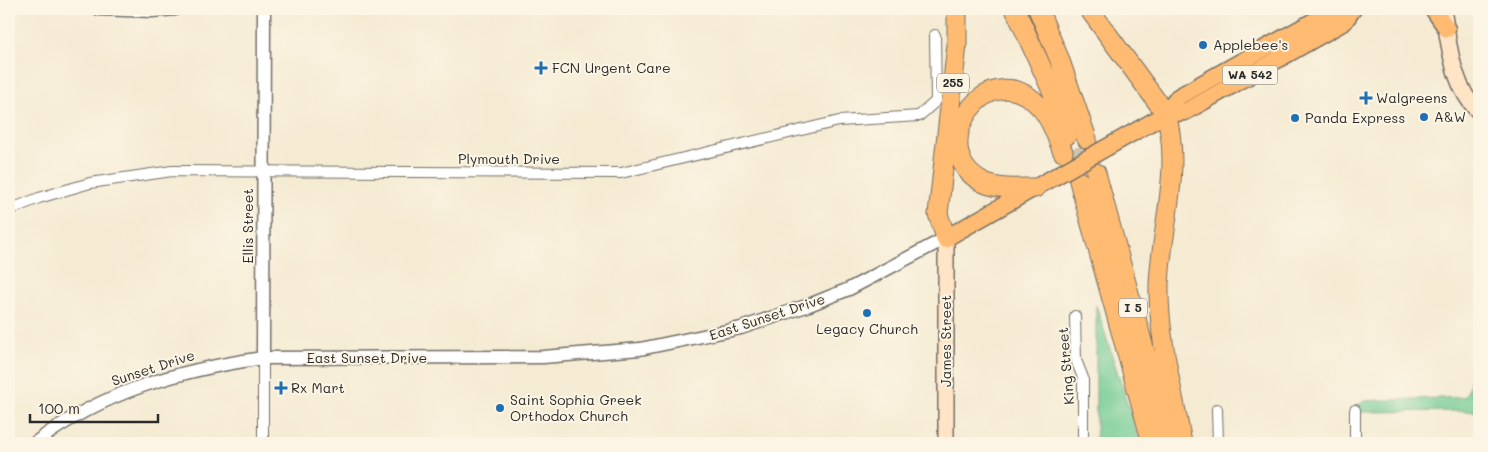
<svg xmlns="http://www.w3.org/2000/svg" width="1488" height="452" font-family="Mali,sans-serif">
<style>
.green{fill:#70ca92;stroke:#4e7a5e}
.lines{fill:none;stroke-linecap:round;stroke-linejoin:round}
.motorway-tunnel{stroke:#cdc5b1;stroke-width:19;stroke-dasharray:19 9;stroke-linecap:butt}
.minor-casing{stroke:#726e66;stroke-width:12}
.tertiary-casing{stroke:#726e66;stroke-width:15}
.secondary-casing{stroke:#726e66;stroke-width:18}
.primary-casing{stroke:#726e66;stroke-width:19}
.motorway-casing{stroke:#726e66;stroke-width:21}
.minor{stroke:#fff;stroke-width:10}
.tertiary{stroke:#fff;stroke-width:12}
.secondary{stroke:#ffe4c6;stroke-width:15}
.primary{stroke:#ffbb71;stroke-width:16}
.motorway{stroke:#ffbb71;stroke-width:19}
.primary-bridge-casing{stroke:#726e66;stroke-width:19;stroke-linecap:butt}
.primary-bridge{stroke:#ffbb71;stroke-width:16}
.poi-dot{fill:#1f6fb2;stroke:#fcf5e5;stroke-width:2}
.labels{text-anchor:middle;stroke-width:4;stroke-linejoin:round;paint-order:stroke}
.shield{fill:#fcf5e5;stroke:#6a6863;stroke-width:1}
.shield-label{font-size:12px;font-weight:bold;fill:#2b2b2b}
.poi-label{font-size:14px;fill:#2b2b2b;stroke:#fcf5e5;text-anchor:start}
.street-label{font-size:14px;fill:#2b2b2b;stroke:#fcf5e5}
</style>
<rect width="100%" height="100%" fill="#fcf5e5"/>
<filter id="ink" filterUnits="userSpaceOnUse"><feTurbulence type="fractalNoise" baseFrequency=".02" numOctaves="2"/><feDisplacementMap in="SourceGraphic" scale="10" xChannelSelector="R" yChannelSelector="G"/><feConvolveMatrix kernelMatrix="1 2 1 2 8 2 1 2 1" color-interpolation-filters="sRGB"/></filter>
<filter id="wash" filterUnits="userSpaceOnUse"><feTurbulence type="fractalNoise" baseFrequency=".0096" numOctaves="4" result="noise"/><feDisplacementMap in="SourceGraphic" scale="20" xChannelSelector="R" yChannelSelector="G"/><feGaussianBlur stdDeviation="1.12" result="paint"/><feColorMatrix in="noise" values="0 0 0 0 0 0 0 0 0 0 0 0 0 0 0 0 0 1.4 0 .05"/><feComposite in="paint" operator="in"/></filter>
<g filter="url(#wash)">
<rect width="100%" height="100%" fill="#f5ebd3"/>
<path class="green" d="M1096,305L1140,443H1096Z
M1479,349V411L1358,412V405L1363,401L1464,397C1476,381 1466,364 1479,349Z"/>
</g>
<g filter="url(#ink)">
<g class="lines">
<path class="motorway-tunnel" d="M1072,148L1079,181"/>
<g class="minor-casing">
<path id="minor" d="M9,210L39,198L90,183L172,171L621,173L839,121L919,116L936,101L935,35
M1075,316L1076,360L1083,378V443
M263,358V443
M1217,409L1218,443
M1355,443V410"/>
</g>
<g class="tertiary-casing">
<path id="tertiary" d="M99,9L152,11L176,9
M263,358L264,9
M35,443C103,391 180,370 263,358L543,357L640,349L741,328L809,305L849,289L946,238"/>
</g>
<g class="secondary-casing">
<path id="secondary" d="M1443,9C1449,43 1452,87 1479,112
M946,443V238"/>
</g>
<g class="primary-casing">
<path id="primary" d="M1433,9L1447,29
M1166,114L1178,97L1335,9
M1127,136L1166,114L1185,112L1344,22L1353,9
M946,238L1036,187"/>
</g>
<g class="motorway-casing">
<path id="motorway" d="M1015,9L1053,93L1067,135
M1038,9L1059,58L1087,139
M1089,9L1166,114C1182,170 1161,228 1159,285C1158,337 1173,392 1182,443
M1096,173L1170,443
M1079,181L1152,443
M1035,188C1018,188 998,190 982,182C921,149 989,48 1041,108C1052,120 1057,138 1063,152
M946,238L938,214L957,45V9"/>
</g>
<use href="#minor" class="minor"/>
<use href="#tertiary" class="tertiary"/>
<use href="#secondary" class="secondary"/>
<use href="#primary" class="primary"/>
<use href="#motorway" class="motorway"/>
<g class="primary-bridge-casing">
<path id="primary-bridge" d="M1040,185L1127,136"/>
</g>
<use href="#primary-bridge" class="primary-bridge"/>
</g>
</g>
<g class="poi-dot">
<circle cx="1203" cy="45" r="5"/>
<path d="M538.5 60.5h5v5h5v5h-5v5h-5v-5h-5v-5h5z"/>
<path d="M1363.5 90.5h5v5h5v5h-5v5h-5v-5h-5v-5h5z"/>
<circle cx="1424" cy="117" r="5"/>
<circle cx="1295" cy="118" r="5"/>
<circle cx="867" cy="313" r="5"/>
<path d="M278.5 380.5h5v5h5v5h-5v5h-5v-5h-5v-5h5z"/>
<circle cx="500" cy="408" r="5"/>
</g>
<g class="labels">
<g class="shield">
<rect x="1222.5" y="65.5" width="55" height="19" rx="4"/>
<rect x="937" y="73.5" width="32" height="19" rx="4"/>
<rect x="1119" y="298.5" width="28" height="19" rx="4"/>
</g>
<g class="shield-label">
<text x="1250" y="79">WA 542</text>
<text x="953" y="87">255</text>
<text x="1133" y="312">I 5</text>
</g>
<g class="poi-label">
<text x="1213" y="50">Applebee's</text>
<text x="552" y="73">FCN Urgent Care</text>
<text x="1376" y="103">Walgreens</text>
<text x="1434" y="122">A&amp;W</text>
<text x="1305" y="123">Panda Express</text>
<text x="867" y="334" text-anchor="middle">Legacy Church</text>
<text x="291" y="393">Rx Mart</text>
<text x="510" y="405">Saint Sophia Greek<tspan x="510" dy="16">Orthodox Church</tspan></text>
</g>
<g class="street-label">
<text x="509" y="164">Plymouth Drive</text>
<text transform="translate(248 226) rotate(-90)" y="5">Ellis Street</text>
<text transform="translate(767 317) rotate(-18)" y="5">East Sunset Drive</text>
<text transform="translate(946 341) rotate(-90)" y="5">James Street</text>
<text x="367" y="363">East Sunset Drive</text>
<text transform="translate(1066 366) rotate(-95)" y="5">King Street</text>
<text transform="translate(153 368) rotate(-18)" y="5">Sunset Drive</text>
</g>
</g>
<rect width="1488" height="452" fill="none" stroke="#fcf5e5" stroke-width="30"/>
<path d="M30 414v8h128v-8" fill="none" stroke="#2b2b2b" stroke-width="2.5"/>
<text x="38" y="414" font-size="15" fill="#2b2b2b" stroke="#fcf5e5" stroke-width="4" paint-order="stroke">100 m</text>
</svg>
